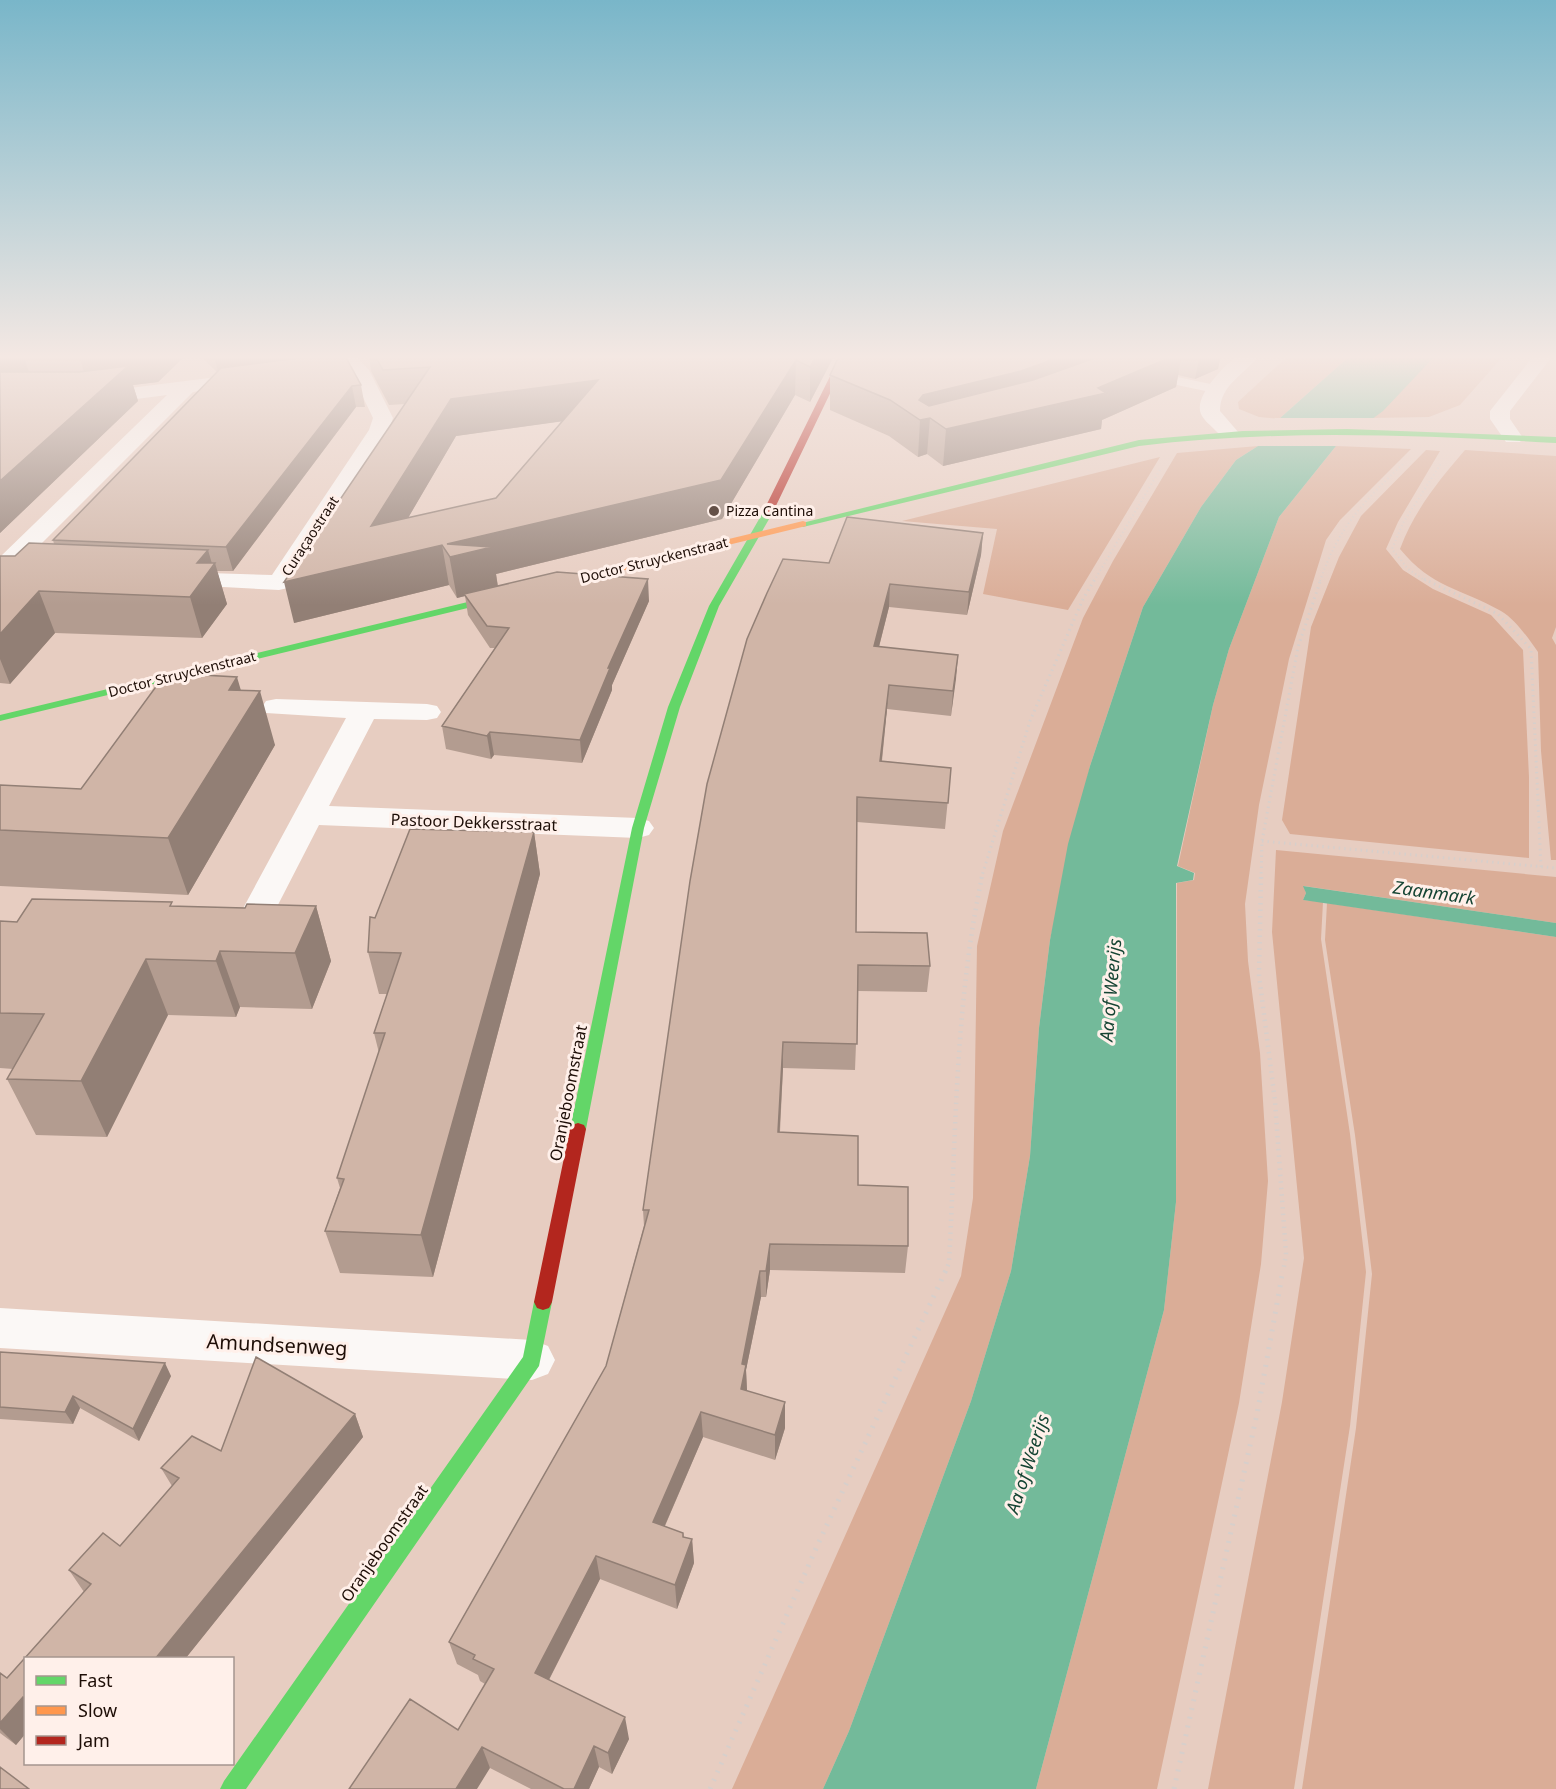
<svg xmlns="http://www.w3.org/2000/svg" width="1556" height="1789" font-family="'Noto Sans',sans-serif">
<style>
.green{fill:#daad97}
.water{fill:#73ba9a}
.pier{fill:#e7cdc1}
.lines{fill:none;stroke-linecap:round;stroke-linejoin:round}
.path-far3{stroke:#d7cfcb;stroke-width:2;stroke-dasharray:1 3;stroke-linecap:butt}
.path-far2{stroke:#d7cfcb;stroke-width:3;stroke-dasharray:1.5 4;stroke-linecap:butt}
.path-far1{stroke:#d7cfcb;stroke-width:4.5;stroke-dasharray:1.5 5;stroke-linecap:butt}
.path{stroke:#d7cfcb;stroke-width:5;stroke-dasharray:2 7;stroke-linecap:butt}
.lane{fill:#fbf8f6;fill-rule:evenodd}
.street{fill:#fbf8f6;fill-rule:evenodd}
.fast{fill:#63d668;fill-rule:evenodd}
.slow{fill:#ff974d;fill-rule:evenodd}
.jam{fill:#b3261e;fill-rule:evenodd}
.wall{fill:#b39c90;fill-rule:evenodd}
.shaded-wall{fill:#927f75}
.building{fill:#d0b5a7;stroke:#927f75;stroke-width:1.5;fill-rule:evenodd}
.poi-dot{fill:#645047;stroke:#fff0ea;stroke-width:2}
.labels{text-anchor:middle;stroke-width:6;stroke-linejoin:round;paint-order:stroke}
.far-poi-label{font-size:14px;fill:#1d0d06;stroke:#fff0ea;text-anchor:start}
.far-street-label{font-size:14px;fill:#1d0d06;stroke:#fff0ea}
.street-label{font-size:16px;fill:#1d0d06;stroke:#fff0ea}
.water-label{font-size:18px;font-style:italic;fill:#154433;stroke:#fff0ea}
.near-street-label{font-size:20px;fill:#1d0d06;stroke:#fff0ea}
</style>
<rect width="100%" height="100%" fill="#e7cdc1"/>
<path class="green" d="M1290,354H1352L1279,419L1259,417L1239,409L1238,402Z
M1437,354H1505L1460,405L1429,417L1373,418Z
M1258,446L1236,460L1201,507L1143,607L1090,766L1050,940L1039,1028L1030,1156L1011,1271L971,1401L849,1731L823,1789H732L961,1276L973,1198L977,946L1003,831L1083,618L1113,561L1177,453Z
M1336,446L1411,449L1340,520L1326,540L1289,659L1259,805L1245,904L1248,961L1260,1053L1268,1181L1261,1264L1239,1403L1157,1789H1036L1164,1310L1176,1202L1177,883L1194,880L1195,873L1178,866L1213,705L1229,649L1279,517Z
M1426,450L1440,451L1398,522L1386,549L1403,570L1433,589L1491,615L1523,650L1529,777V858L1290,834L1282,820L1311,627L1339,557L1361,516Z
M1465,450L1556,456V627L1552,638L1556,645V860H1551L1541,751L1538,652C1528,638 1516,620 1501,611C1460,588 1432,588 1400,549C1414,511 1439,480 1465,450Z
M1160,457L1068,610L983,594L997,529L902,521Z
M1276,850L1556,877V923L1304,886L1306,893L1303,900L1323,902L1321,939L1350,1134L1366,1272L1350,1426L1294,1789H1208L1282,1402L1304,1258L1272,932Z
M1327,903L1556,937V1789H1302L1356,1428L1372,1274L1355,1135L1325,940Z"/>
<path class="water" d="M1352,354H1437L1383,411L1336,446L1279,517L1229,649L1213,705L1177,866L1194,873L1193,880L1176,883V1202L1164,1310L1036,1789H823L849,1731L971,1401L1011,1271L1030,1156L1039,1028L1050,940L1068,844L1090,766L1143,607L1201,507L1236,460L1258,446L1279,419Z
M1303,886L1556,923V937L1303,900L1306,893Z"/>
<path class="pier" d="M1275,418H1378L1341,446H1252Z"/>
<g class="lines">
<path class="path-far3" d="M1094,581L1161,468
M1320,581C1339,526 1364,501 1405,462
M1426,581L1408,569L1392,549L1403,523L1442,462"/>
<path class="path-far2" d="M1424,579L1498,614L1531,649L1541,867
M1262,841L1556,868
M981,879L1030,721L1083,599L1095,579
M1261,879L1262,841L1298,647L1321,579"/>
<path class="path-far1" d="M1261,877L1259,975L1275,1101L1286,1254L1283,1272
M945,1272L949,1263C956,1135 955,1003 982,877"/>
<path class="path" d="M710,1789L818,1544L946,1270
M1174,1789L1257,1414L1283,1270"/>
<path class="lane" d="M1149,371L1215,385L1222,389L1215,393L1144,378L1142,375Z"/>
<path class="street" d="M334,354H354L369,370L393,418L389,430L288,588L279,590L167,584L164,579L167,574L176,572L272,575L369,430L373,418L351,372Z
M1239,354H1260C1246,374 1220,384 1220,411L1239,433L1236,437C1225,440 1221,436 1213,428C1209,424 1203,419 1201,414C1193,396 1226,364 1239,354Z
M1535,354H1554L1510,411V419L1523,438L1520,442H1506L1490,419V411Z
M249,373L259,379L256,383L193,392L9,576L0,578V557L167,395L90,405L0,406V394L90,393Z
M276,699L427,704L437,706L441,712L437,718L427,720L374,719L329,806L638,818L649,821L654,828L649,835L638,838L319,825L263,934L251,937L219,933L214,925L219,917L240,914L346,718L266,713L262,707L266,701Z
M0,1308L532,1340L548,1346L555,1360L548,1374L532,1380L0,1348Z"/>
<path class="fast" d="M1347,429L1556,437V443C1416,435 1278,429 1139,446L803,527L798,524L1139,440L1243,431Z
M767,511L772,514L719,606L680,707L644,828L586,1129L584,1133L578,1135L572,1133L570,1129L632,828L668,707L709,606L762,514Z
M563,579L567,580V584L0,721V715Z
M543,1294L549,1296L552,1302L539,1366L246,1789H220L224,1781L523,1357L534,1302L537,1296Z"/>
<path class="slow" d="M803,521L806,522V526L563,585L558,582L563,579Z"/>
<path class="jam" d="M841,354H849L772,514L764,516L762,514Z
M578,1123L584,1125L586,1129L552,1302L549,1308L543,1310L537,1308L534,1302L570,1129L572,1125Z"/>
</g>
<path class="wall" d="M0,354H187L158,382L133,385L138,401L0,533Z
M198,354H344L361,385L365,407H356L233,571H217L227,604L202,638L55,633L10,684L0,683V556H15L54,544L53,540L217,372Z
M357,354H835L810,402L795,395L722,519L496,574L498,586L649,601L612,685V690L582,763L494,755L491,759L446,749L442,726L495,648H490L468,615L465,596L457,598L449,585L294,623L405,404L389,405L371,371L369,355L359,357ZM562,421L496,498L408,518L456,436Z
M840,354H1221L1218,369L1195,379L1178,375L1176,387L1102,420L1101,429L943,466L927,454L918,457L889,436L830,410V375Z
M983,533L981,555L967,615L889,607L879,647L958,655L951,716L887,709L882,761L951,768L945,829L857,822L856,932L930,966L927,992L858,991L855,1070L783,1068L780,1132L858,1185L908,1246L905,1273L770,1270L766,1297H761L746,1370L747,1391L785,1402V1428L775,1460L703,1437L665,1526L684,1538L692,1539L694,1563L677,1609L600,1579L549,1680L629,1739L612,1774L599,1767L589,1789H531L490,1768L458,1730L485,1684L480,1681L478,1675L457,1664L449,1642L606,1366L644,1226L643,1210L829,563Z
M241,690L275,745L188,895L0,886V785L81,789Z
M534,832L540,874L433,1277L340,1273L325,1231L340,1188L337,1178L379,1053L374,1033L387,994H379L368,952L375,918Z
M174,906L245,908L316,906L331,961L312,1009L240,1007L236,1017L168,1015L107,1137L36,1135L7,1079L13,1069L0,1068V921L17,922Z
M0,1352L171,1376L139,1441L80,1408L73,1424L0,1419Z
M355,1414L363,1437L185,1659H26V1733L16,1745L0,1733V1673L7,1678L84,1592L69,1570L120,1546L172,1486L161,1468Z"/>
<path class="shaded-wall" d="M0,354H49L24,357L29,372L5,392H0Z
M92,354H187L158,382L133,385L138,401L0,533V481L90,391L79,356Z
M213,354H334L219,374Z
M358,354H368L369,355L359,357Z
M817,354H835L810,402V367Z
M1068,354H1131L930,418L927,454L918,457L920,420L919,400L923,395Z
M1178,354H1182L1176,387L1102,420L1101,429L943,466L946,429L1098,388Z
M1200,354H1221L1218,369L1195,379Z
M796,360L795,395L722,519L496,574L498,588L464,594L465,596L457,598L447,544Z
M598,380L601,416L456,436L384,559L442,545L449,585L294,623L284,582L371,526L451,399Z
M352,386L356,407L233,571L226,547Z
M983,533L981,555L967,615L969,592Z
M208,550L213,567L215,563L227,604L202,638L190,597L197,563Z
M648,579L649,601L612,685V690L582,763L580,740L608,668Z
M890,584L889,607L873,670L874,646Z
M39,591L55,633L10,684L0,659V634Z
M958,655L956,679L951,716L953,691Z
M237,677L247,711L260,691L275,745L188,895L168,838L229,690Z
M889,685L887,709L879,786L880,761Z
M490,732L494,755L491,759L487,736Z
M534,832L540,874L433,1277L421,1235Z
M316,906L331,961L312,1009L295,953Z
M220,951L240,1007L236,1017L216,961Z
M146,959L168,1015L107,1137L81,1081Z
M783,1042V1068L778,1159V1132Z
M770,1244V1270L766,1297V1271Z
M760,1271L761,1297L746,1370L747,1390L741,1415V1389L742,1364Z
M165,1363L171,1376L139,1441L133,1429Z
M73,1396L80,1408L73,1424L65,1412Z
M785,1402V1428L775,1460V1435Z
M701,1412L703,1437L656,1546L653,1522Z
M355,1414L363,1437L185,1659H155Z
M683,1533L686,1556L692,1539L694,1563L677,1609L675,1585Z
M596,1556L600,1579L541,1695L535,1673Z
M23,1697L26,1700V1733L16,1745L0,1729V1723Z
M625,1717L629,1739L612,1774L608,1753Z
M594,1746L599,1767L589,1789H574Z
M482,1747L490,1768L477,1789H456Z"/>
<path class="building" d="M26,354H92L79,356L24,357Z
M331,354H344L361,385L352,386L226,547L53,540L221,368Z
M374,354H817L810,367L796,360L721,480L447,544L492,547L450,557L442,545L284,582L430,367L383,370ZM598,380L496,498L371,526L451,399Z
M840,354H1068L1021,371L923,395L919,400L929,406L1033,380L1106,354H1178L1098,388L1106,393L946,429L930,418L920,420L890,400L830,375Z
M128,366L0,481V372H79Z
M847,517L983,533L969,592L890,584L874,646L958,655L953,691L889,685L880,761L951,768L948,803L857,797L856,932L927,933L930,966L858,965L857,1044L783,1042L778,1132L858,1136V1185L908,1187V1246L770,1244L766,1271H760L742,1364L746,1365L741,1389L785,1402L775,1435L701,1412L653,1522L683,1533V1537L692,1539L675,1585L596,1556L535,1673L625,1717L608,1753L594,1746L574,1789H564L482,1747L456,1789H349L410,1699L458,1730L494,1669L473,1659L475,1655L449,1642L606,1366L649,1210H643L690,881L707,784L747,639L767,593L783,559L829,563Z
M29,543L208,550L197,563H215L190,597L39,591L0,634V556H15Z
M557,572L648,579L608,668H610L580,740L490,732L487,736L442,726L509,628L487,626L464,594Z
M166,673L237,677L229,690L260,691L168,838L0,830V785L81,789Z
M410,829L534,832L421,1235L325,1231L344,1179L337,1178L385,1033H374L401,953L368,952L370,917L375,918Z
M32,899L172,902L170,906L245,908L247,904L316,906L295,953L220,951L216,961L146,959L81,1081L7,1079L44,1014L0,1013V921L17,922Z
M0,1352L165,1363L133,1429L73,1396L65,1412L0,1407Z
M256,1357L355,1414L155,1659H26V1699L23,1697L0,1723V1673L7,1678L91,1584L69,1570L103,1533L120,1546L179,1478L161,1468L192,1436L221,1451Z
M0,1767L29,1789H0Z"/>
<linearGradient id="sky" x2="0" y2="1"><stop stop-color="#79b6c9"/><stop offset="0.59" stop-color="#f4e8e3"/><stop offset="1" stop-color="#f4e8e3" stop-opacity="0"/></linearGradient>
<rect width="1556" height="605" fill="url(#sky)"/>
<circle class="poi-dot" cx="714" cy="511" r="6"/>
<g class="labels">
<g class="far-poi-label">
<text x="726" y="516">Pizza Cantina</text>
</g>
<g class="far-street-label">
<text transform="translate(310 536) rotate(-57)" y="5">Curaçaostraat</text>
<text transform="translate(654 560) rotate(-14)" y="5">Doctor Struyckenstraat</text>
<text transform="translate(182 674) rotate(-14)" y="5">Doctor Struyckenstraat</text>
</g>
<g class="street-label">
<text transform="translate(474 822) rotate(2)" y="6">Pastoor Dekkersstraat</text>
<text transform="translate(568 1093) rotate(-79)" y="6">Oranjeboomstraat</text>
<text transform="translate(384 1543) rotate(-55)" y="6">Oranjeboomstraat</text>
</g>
<g class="water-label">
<text transform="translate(1434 893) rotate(8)" y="6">Zaanmark</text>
<text transform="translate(1111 990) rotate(-85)" y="6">Aa of Weerijs</text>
<text transform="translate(1028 1464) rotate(-72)" y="6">Aa of Weerijs</text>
</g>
<g class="near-street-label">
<text transform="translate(277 1345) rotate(3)" y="7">Amundsenweg</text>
</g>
</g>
<rect x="24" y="1657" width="210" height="108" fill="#fff0ea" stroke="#a5958f" stroke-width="1.5"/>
<rect x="36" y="1676" width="30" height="9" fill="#63d668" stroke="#a5958f" stroke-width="1.5"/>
<text x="78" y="1687" font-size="18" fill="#1d0d06">Fast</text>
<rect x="36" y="1706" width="30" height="9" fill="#ff974d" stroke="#a5958f" stroke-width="1.5"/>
<text x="78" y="1717" font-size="18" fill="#1d0d06">Slow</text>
<rect x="36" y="1736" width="30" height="9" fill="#b3261e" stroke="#a5958f" stroke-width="1.5"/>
<text x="78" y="1747" font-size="18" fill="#1d0d06">Jam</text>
</svg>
